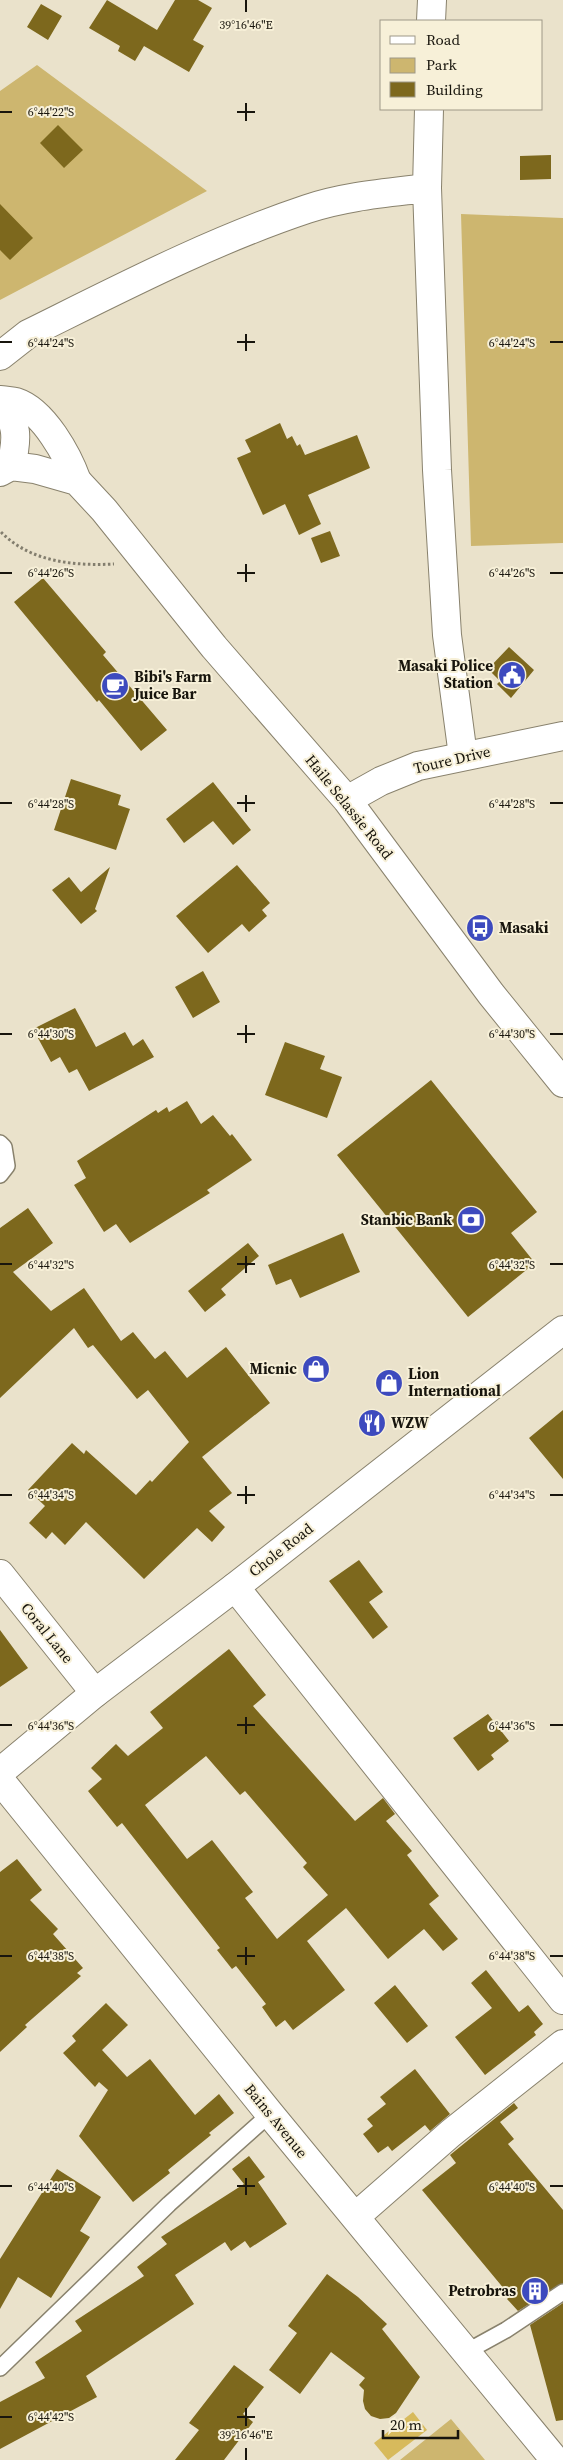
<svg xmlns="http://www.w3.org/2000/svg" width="563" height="2460" font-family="'Source Serif 4',serif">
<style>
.green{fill:#cdb66f}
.water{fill:#d7ba5c}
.building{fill:#7d681d;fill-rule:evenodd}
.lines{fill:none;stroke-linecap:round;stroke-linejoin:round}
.lane-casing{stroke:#89826d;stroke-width:18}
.street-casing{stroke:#89826d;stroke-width:30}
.secondary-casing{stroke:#89826d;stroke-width:30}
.path{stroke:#837e6e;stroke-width:3;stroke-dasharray:2.5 2.5;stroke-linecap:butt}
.lane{stroke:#fff;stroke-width:15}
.street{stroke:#fff;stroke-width:28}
.secondary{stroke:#fff;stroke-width:28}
.ticks{fill:none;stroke:#18150d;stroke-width:2}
.labels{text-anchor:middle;stroke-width:4;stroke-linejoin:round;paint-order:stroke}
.poi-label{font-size:15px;font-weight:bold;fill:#18150d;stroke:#f7f0d8;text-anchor:end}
.street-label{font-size:15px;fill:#18150d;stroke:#f7f0d8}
.ticks-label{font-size:12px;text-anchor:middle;fill:#18150d;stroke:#f7f0d8;stroke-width:4;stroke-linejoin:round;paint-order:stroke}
</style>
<rect width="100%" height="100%" fill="#eae2cb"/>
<path class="green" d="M37,65L207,191L0,300V91Z
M461,214L563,218V543L471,546Z
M451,2419L485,2460H400Z"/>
<path class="water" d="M413,2412L427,2430L388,2460L374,2443Z"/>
<path class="building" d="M107,0L157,30L175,0H198L212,8L193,40L204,46L189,72L144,46L135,61L118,51L120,46L89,28Z
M41,4L62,16L48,40L27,27Z
M58,125L83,150L64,168L40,143Z
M551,155V179L520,180V156Z
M0,204L33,238L10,260L0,250Z
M280,423L287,439L292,436L297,446L300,444L305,455L357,435L370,468L308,495L321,524L299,535L285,504L263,515L237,458L251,452L245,440Z
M330,531L340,556L321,563L311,538Z
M43,578L106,652L103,655L167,730L141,751L99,700L97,702L14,602Z
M509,647L534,670L511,698L497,684L500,681L488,669Z
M71,779L121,795L118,805L130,809L116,850L54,830Z
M213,782L251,830L233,845L213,821L184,843L166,819Z
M237,865L270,903L262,910L267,916L249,932L242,924L208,953L176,916Z
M110,867L95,909L97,911L81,924L52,890L69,877L81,892Z
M203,971L220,1002L193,1018L175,987Z
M75,1008L96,1047L125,1032L133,1046L143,1039L154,1057L89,1091L77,1069L69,1073L60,1057L51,1062L33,1029Z
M285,1042L325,1056L320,1069L342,1077L327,1118L265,1095Z
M431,1080L537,1212L511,1233L535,1263L468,1317L337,1155Z
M187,1101L201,1124L213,1115L230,1136L232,1134L252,1160L207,1190L210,1193L130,1243L116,1224L104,1232L74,1185L86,1178L77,1161L156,1110L158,1113L167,1107L169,1112Z
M28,1208L53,1243L13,1272L51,1311L84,1288L121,1341L133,1332L155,1359L165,1351L187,1378L226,1347L270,1403L202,1457L232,1493L209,1511L225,1527L212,1542L197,1528L144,1579L86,1522L65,1545L52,1532L46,1539L29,1523L45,1506L28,1490L72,1443L84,1454L86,1450L136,1495L150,1480L152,1482L189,1442L148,1390L137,1399L93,1345L88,1348L74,1328L0,1398V1228Z
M343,1233L360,1272L300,1298L291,1279L276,1285L268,1265Z
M248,1243L259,1256L221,1289L226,1295L205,1312L188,1291Z
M563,1410V1479L529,1438Z
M359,1560L383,1592L369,1602L388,1627L373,1639L329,1581Z
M0,1630L28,1668L0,1687Z
M229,1649L266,1695L253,1706L355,1821L383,1798L395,1814L386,1821L412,1851L407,1855L439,1896L429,1904L458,1939L443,1951L424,1929L388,1959L346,1908L307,1941L345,1990L293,2030L285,2020L276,2027L262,2007L266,2004L236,1966L232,1969L217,1950L220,1948L122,1823L117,1827L88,1791L102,1779L91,1768L116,1744L128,1756L163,1728L150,1712ZM206,1756L240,1795L245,1791L307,1863L303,1867L328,1895L277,1939L245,1898L253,1892L212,1840L187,1859L145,1805Z
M488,1714L509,1741L491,1755L494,1759L478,1771L453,1738Z
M17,1859L42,1890L30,1900L58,1929L53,1934L83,1968L77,1973L81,1976L25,2025L27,2027L0,2052V1872Z
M486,1970L519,2012L528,2005L543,2024L534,2032L536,2035L485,2075L455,2037L492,2008L471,1983Z
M395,1985L428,2026L407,2043L374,2003Z
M106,2003L128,2025L102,2050L127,2077L150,2059L195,2115L219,2094L234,2113L209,2133L211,2135L168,2170L170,2173L133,2202L79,2136L108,2090L99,2082L95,2087L63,2053L76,2041L72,2036Z
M415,2069L450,2114L430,2131L425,2125L392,2151L388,2146L378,2153L363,2134L373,2126L367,2119L386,2104L380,2097Z
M514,2103L518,2108L500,2122L514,2139L508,2144L563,2210V2283L518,2311L507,2299L510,2296L422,2190L456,2163L450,2155Z
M249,2156L265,2177L258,2182L287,2224L250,2248L245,2241L231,2251L225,2242L175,2275L194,2304L86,2376L97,2397L0,2449V2402L45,2378L35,2362L82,2331L75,2321L144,2276L137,2267L167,2244L161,2237L244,2184L232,2169Z
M57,2169L101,2197L80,2231L90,2237L51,2298L18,2277L0,2309V2259Z
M327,2274L358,2297L387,2324L382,2329L420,2377L396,2413L389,2418L380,2419L371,2416L365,2409L363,2401L364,2390L359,2385L365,2378L331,2352L300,2394L269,2370L297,2333L288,2326Z
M563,2303V2420L556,2421L530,2325Z
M234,2365L264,2387L243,2414L253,2422L224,2460H175L199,2430L189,2423Z"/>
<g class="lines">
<g class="lane-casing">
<path id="lane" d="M0,1143L4,1147L7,1166L0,1175
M466,2352L506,2330L563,2292
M0,2368L169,2204L270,2114"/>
</g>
<g class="street-casing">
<path id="street" d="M431,21L432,0
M429,109L427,188L437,470L447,635L463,756
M0,356L28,334C119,289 211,241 307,209C346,196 387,193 427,188
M0,400C18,424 18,437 11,466
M1,400C6,401 12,401 16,402C44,411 68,456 77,481
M0,1574L95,1693
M235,1587L563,2000
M0,1780L270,2114L555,2460
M355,2217L451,2133L563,2044"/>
</g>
<g class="secondary-casing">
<path id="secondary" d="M0,472L11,466L35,469L77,481L104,510L214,647L347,800L491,994L563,1083
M347,800L381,781L418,766L563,736
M0,1772L95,1693L235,1587L563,1330"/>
</g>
<path class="path" d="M1,532C30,562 74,566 114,564"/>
<use href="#lane" class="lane"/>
<use href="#street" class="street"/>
<use href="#secondary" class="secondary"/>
</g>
<path class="ticks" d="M246,0V12M246,103V121M0,112H12M237,112H255M246,334V351M0,342H12M237,342H255M550,342H563M246,564V582M0,573H12M237,573H255M550,573H563M246,795V812M0,803H12M237,803H255M550,803H563M246,1025V1043M0,1034H12M237,1034H255M550,1034H563M246,1256V1273M0,1264H12M237,1264H255M550,1264H563M246,1486V1504M0,1495H12M237,1495H255M550,1495H563M246,1717V1734M0,1725H12M237,1725H255M550,1725H563M246,1947V1965M0,1956H12M237,1956H255M550,1956H563M246,2178V2195M0,2186H12M237,2186H255M550,2186H563M246,2408V2426M0,2417H12M237,2417H255M246,2448V2460"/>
<defs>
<g id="civic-disc" transform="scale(1.4375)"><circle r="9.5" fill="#3d4abe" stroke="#f7f0d8"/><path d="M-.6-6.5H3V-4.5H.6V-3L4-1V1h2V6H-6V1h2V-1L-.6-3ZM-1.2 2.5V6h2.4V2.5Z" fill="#fff"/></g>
<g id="cafe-disc" transform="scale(1.4375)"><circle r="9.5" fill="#3d4abe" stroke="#f7f0d8"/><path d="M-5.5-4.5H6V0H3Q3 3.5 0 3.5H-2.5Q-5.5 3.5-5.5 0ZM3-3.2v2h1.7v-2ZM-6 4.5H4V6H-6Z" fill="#fff"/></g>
<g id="bus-disc" transform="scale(1.4375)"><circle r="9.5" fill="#3d4abe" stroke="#f7f0d8"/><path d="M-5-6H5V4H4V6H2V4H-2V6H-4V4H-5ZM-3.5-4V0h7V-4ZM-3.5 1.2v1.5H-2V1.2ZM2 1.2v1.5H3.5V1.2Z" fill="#fff"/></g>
<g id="bank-disc" transform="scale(1.4375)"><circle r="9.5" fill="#3d4abe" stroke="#f7f0d8"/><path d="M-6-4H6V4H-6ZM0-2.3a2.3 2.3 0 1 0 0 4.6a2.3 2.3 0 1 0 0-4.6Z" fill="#fff"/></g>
<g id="shop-disc" transform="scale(1.4375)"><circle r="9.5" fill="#3d4abe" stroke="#f7f0d8"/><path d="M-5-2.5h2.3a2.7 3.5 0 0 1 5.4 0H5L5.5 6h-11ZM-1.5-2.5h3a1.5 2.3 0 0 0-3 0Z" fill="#fff"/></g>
<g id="restaurant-disc" transform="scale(1.4375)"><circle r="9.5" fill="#3d4abe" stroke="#f7f0d8"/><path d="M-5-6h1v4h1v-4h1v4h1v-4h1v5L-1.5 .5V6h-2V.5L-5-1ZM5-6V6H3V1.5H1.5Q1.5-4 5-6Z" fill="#fff"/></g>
<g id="building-disc" transform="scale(1.4375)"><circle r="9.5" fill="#3d4abe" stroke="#f7f0d8"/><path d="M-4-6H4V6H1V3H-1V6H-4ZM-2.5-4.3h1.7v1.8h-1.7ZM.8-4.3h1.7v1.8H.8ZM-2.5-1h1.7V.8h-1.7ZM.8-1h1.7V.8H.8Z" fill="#fff"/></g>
</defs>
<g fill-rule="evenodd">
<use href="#civic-disc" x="512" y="675"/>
<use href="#cafe-disc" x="115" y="686"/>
<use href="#bus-disc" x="480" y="928"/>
<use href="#bank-disc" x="471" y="1220"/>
<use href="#shop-disc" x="316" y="1369"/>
<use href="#shop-disc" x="389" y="1383"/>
<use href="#restaurant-disc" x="372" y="1423"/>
<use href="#building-disc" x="535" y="2291"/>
</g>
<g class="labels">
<g class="poi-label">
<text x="493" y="671">Masaki Police<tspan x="493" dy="17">Station</tspan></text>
<text x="134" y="682" text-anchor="start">Bibi's Farm<tspan x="134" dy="17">Juice Bar</tspan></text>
<text x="499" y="933" text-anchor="start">Masaki</text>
<text x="452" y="1225">Stanbic Bank</text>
<text x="297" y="1374">Micnic</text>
<text x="408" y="1379" text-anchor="start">Lion<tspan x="408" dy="17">International</tspan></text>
<text x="391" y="1428" text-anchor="start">WZW</text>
<text x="516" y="2296">Petrobras</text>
</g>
<g class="street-label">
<text transform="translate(452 760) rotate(-13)" y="5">Toure Drive</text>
<text transform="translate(349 807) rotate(51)" y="5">Haile Selassie Road</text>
<text transform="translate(281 1550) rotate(-38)" y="5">Chole Road</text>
<text transform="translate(47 1633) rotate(51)" y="5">Coral Lane</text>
<text transform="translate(276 2121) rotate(51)" y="5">Bains Avenue</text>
</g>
</g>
<g class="ticks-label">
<text x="246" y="29">39°16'46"E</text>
<text x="51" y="116">6°44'22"S</text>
<text x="51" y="347">6°44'24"S</text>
<text x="512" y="347">6°44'24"S</text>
<text x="51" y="577">6°44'26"S</text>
<text x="512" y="577">6°44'26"S</text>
<text x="51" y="808">6°44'28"S</text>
<text x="512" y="808">6°44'28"S</text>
<text x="51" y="1038">6°44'30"S</text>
<text x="512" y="1038">6°44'30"S</text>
<text x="51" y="1269">6°44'32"S</text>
<text x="512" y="1269">6°44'32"S</text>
<text x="51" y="1499">6°44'34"S</text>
<text x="512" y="1499">6°44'34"S</text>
<text x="51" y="1730">6°44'36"S</text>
<text x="512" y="1730">6°44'36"S</text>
<text x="51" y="1960">6°44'38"S</text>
<text x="512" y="1960">6°44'38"S</text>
<text x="51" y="2191">6°44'40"S</text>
<text x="512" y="2191">6°44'40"S</text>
<text x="51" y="2421">6°44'42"S</text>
<text x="246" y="2439">39°16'46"E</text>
</g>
<rect x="380" y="20" width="162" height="90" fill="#f7f0d8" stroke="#9e9887"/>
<rect x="390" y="36" width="25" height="8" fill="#ffffff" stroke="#9e9887"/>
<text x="426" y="45" font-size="15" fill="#18150d">Road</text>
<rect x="390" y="58" width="25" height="15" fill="#cdb66f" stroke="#9e9887"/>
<text x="426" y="70" font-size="15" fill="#18150d">Park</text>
<rect x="390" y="82" width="25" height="15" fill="#7d681d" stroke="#9e9887"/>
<text x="426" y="95" font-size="15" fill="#18150d">Building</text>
<path d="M383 2430v8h75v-8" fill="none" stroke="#18150d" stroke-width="2.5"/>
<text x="390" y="2430" font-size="15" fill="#18150d" stroke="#f7f0d8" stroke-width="4" paint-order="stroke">20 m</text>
</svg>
